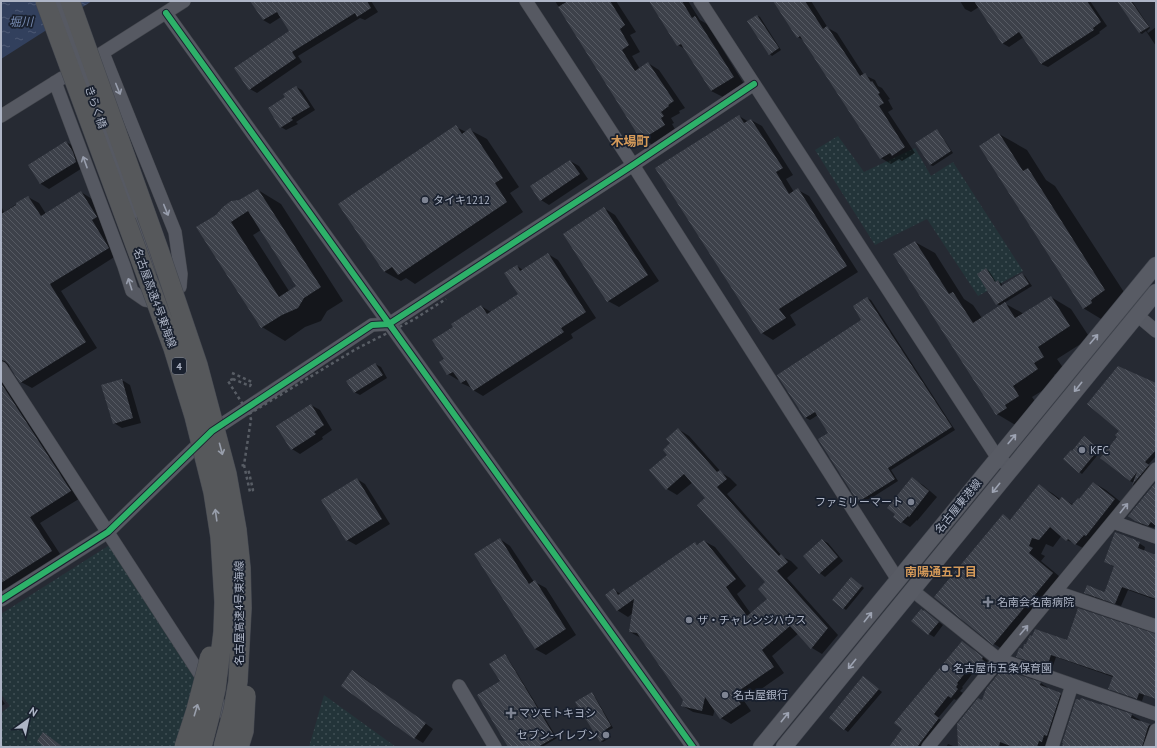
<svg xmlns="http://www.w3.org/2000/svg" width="1157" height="748" font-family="'PT Sans','Noto Sans JP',sans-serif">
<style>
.park{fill:url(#park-dots)}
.water{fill:url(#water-ripples)}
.shadow{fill:#0007;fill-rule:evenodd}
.building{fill:url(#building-back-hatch);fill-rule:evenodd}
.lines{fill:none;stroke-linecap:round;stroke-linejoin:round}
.minor-casing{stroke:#42454c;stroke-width:14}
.major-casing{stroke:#434750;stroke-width:17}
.path{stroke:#585d65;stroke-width:2.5;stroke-dasharray:3 3;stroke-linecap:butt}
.minor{stroke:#565962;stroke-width:13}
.major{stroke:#585b64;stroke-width:16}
.minor-bridge-casing{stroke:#42454c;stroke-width:14;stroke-linecap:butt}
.highway-bridge-casing{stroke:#42464f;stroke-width:20;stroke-linecap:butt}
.path-bridge{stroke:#585d65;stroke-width:2.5;stroke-dasharray:3 3;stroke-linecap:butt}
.minor-bridge{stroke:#565962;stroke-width:13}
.highway-bridge{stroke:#56585b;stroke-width:19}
.cycleway-casing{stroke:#19202e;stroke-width:8}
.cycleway{stroke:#2db169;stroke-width:6}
.oneway{stroke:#989ead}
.oneway2{stroke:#9da3b2}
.oneway3{stroke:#989eab}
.poi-dot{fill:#7e8493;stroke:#19202e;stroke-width:1.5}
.labels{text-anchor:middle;stroke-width:3.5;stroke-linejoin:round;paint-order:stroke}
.shield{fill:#19202e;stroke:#818898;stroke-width:1}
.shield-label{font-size:10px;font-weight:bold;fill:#aeb5c6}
.street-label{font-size:11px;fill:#aeb5c6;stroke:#19202e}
.poi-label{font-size:11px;fill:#aeb5c6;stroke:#19202e;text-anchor:start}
.water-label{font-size:12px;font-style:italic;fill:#7589af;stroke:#19202e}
.neighbourhood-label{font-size:12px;font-weight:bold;fill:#d59a59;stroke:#19202e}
.quarter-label{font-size:13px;font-weight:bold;fill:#d59a59;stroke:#19202e}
</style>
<defs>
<pattern id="park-dots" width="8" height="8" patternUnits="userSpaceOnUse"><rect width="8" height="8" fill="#233439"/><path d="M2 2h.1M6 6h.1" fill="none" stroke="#404f54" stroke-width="1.8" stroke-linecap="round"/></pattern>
<pattern id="water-ripples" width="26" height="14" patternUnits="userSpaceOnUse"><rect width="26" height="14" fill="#32405d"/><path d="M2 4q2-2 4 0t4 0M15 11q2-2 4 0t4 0" fill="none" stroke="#4d5973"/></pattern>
<pattern id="building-back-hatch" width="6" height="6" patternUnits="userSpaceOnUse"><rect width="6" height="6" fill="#3d414a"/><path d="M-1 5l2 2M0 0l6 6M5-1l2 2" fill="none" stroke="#565a63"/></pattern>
</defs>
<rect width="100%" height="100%" fill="#262a33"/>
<path class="park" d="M838,136L864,172L915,148L931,176L953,162L1023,271L978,296L927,219L875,245L815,150Z
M108,546H113L200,681L177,747H1V713L10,706L1,694V614Z
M324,695L396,747H309Z"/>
<path class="water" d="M1,1H92L1,59Z"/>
<path class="shadow" d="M252,1H371L378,12L365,20L360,18L298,56L302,62L257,93L250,89L290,31L281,17L270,24L263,20Z
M555,1H616L636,32L630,35L640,52L632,56L640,69L648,63L659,70L685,108L679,111L680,113L671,118L674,123L672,124L676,131L653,145L642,139Z
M650,1H688L700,20L707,24L744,84L723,97L711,91L685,49L678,45Z
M778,1H811L828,28L837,33L864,75L875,80L878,86L882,88L890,99L888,100L893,109L888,112L915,153L902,161L899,159L891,164L881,158L805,41L798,37Z
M960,1H1090L1107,26L1099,32L1100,33L1048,67L1041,64L1024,37L1009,47L1002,43L979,7L971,12L965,9Z
M1124,1H1132L1150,28L1147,31L1148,33L1156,27V46L1146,31L1142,34L1140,33L1120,3Z
M758,16L760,17L781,50L772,56L770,54L748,21Z
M296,87L302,90L315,110L296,122L298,124L286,130L281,127L286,98Z
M739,116L749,122L751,120L762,126L793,175L786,179L794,192L798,190L809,196L858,272L790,315L796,325L773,340L762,333Z
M456,127L466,132L470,130L487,139L519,187L510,193L523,212L415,284L406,278L401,281L385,272L339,204Z
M937,131L939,132L953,153L933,166L930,165Z
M999,134L1027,150L1046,180L1055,186L1133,306L1118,316L1111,325L1083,308Z
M66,142L75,147L84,167L49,189L41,184L29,165Z
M570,161L579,166L588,179L549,205L541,200Z
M258,190L281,204L343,301L327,311L321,321L305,327L285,341L262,327L197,228L239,201ZM261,230L297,286L289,291L253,235Z
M81,192L92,199L107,223L119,254L61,291L97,348L32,388L21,382L10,367L5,370L82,497L40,523L62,557L5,593L1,591V206L4,212L28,197L39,203L46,214Z
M604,208L615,215L659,281L619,307L608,301Z
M915,242L935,253L964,299L973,305L982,318L1001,306L997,304L986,269L989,271L996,282L998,281L1001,283L1003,286L1022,274L1025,276L1032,286L1004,303L1024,314L1051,297L1071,309L1090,338L1057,359L1064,369L1054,375L1058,381L1032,397L1039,407L1017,426L997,414Z
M548,254L558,260L596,318L571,334L573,338L483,396L473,390L472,388L461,383L459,379L458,380L448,374L446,359L454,327L481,306L491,312L520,294L517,266L523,270Z
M867,298L871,300L955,430L891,470L898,481L862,504L858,501L830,433L818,415L810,420L806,418L779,375L863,321Z
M375,364L381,367L387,378L360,395L354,392Z
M122,380L130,385L141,423L122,428L114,423Z
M1156,384V456L1148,465L1152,468L1136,487L1133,485L1134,483L1130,481Z
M311,405L320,410L332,430L322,437L323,439L300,454L292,449Z
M678,429L689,436L722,473L730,478L737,485L727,494L783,557L791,561L798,568L787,578L838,635L822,654L812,648L799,633L772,656L784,673L744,701L751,711L731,724L721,718L715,709L713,716L693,712L683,706L684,700L641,638L630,632L633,613L628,617L617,610L614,590L621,594L695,543L698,545L704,541L715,547L746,586L737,594L751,614L768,599L767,582L707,498L693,482L677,495L667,489L668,455L671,443Z
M1086,439L1101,451L1082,474L1064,459Z
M357,479L365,484L390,524L356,545L347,540Z
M914,480L923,485L937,497L917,521V520L910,527L902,522Z
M1094,483L1106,490L1127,507L1089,551L1067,540L1062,535L1053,547L1046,544L1041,554L1045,556L1041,561L1065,581L1007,652L994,644L935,597L1003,516L1011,520L1039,486L1052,493L1061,500L1062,498L1074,505L1080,500Z
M1156,483V525L1154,528L1141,524L1135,520Z
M500,539L510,546L534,582H535L546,588L576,635L546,655L535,649Z
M822,540L828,543L843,561L825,577L820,573Z
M1136,541L1145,547L1144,551L1156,556V600L1128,590L1121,606L1091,596L1085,593H1105L1115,566L1105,562Z
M854,580L864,588L846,610L833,600Z
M924,611L943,625L934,637L929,634Z
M1156,634V699L1144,695L1142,701L1114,691L1109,688L1113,677L1056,657L1052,669L1022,659L1017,656L1023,650L1067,641Z
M963,642L988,661L986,663L991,666L984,674L976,669L962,687L963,688L960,691L963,693L956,700L954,699L938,718L944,722L924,747H890Z
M505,655L507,657L557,738L542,747H510L501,681Z
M353,671L361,676L433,729L423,743L415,738L342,686Z
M1011,673L1041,683L1048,688V689L1060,694L1068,698L1046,747H959L983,701L999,674L1002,676L1011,674Z
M867,680L882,692L848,732L830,718Z
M592,693L594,695L613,728L607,731L611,737L603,742L600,741Z
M1,698L5,704L1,706Z
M1103,705L1132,715L1140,720L1139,722L1150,725L1156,729L1151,747H1063Z
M948,744L956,747H946Z"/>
<path class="building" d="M250,1H367L371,8L357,17L355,13L292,52L296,58L249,90L234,68L289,31L277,12L263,20Z
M568,1H610L625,25L620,29L629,45L622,50L635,71L648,62L674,101L668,105L669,106L661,112L664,116L661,118L665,125L641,140L558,7Z
M649,1H682L692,18L695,16L734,77L711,91L681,44L677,46Z
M773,1H805L823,29L827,26L860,76L865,73L871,82L872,81L880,93L878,94L884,103L879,106L905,147L892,156L890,153L880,159L800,36L797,38Z
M974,1H1087L1101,22L1093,28L1094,30L1041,64L1019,32L1002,44Z
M1117,1H1131L1149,27L1139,33Z
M757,15L779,48L769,55L747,21Z
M296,86L310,107L291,118L293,120L280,128L268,108L285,97L283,94Z
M739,115L744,123L751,119L783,168L776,172L789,194L798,188L847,266L779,309L786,318L761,334L655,168Z
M456,125L462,134L470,128L503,178L495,183L507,202L398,275L392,267L384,272L338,204Z
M937,129L951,151L930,165L915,143Z
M999,133L1023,171L1028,168L1105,290L1091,300L1092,303L1083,309L979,146Z
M66,141L73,152L76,162L40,184L28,165Z
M570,160L580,174L540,201L530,186Z
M258,189L321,287L304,298L298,308L282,315L261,328L196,227L216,215L223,207L231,201L239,200ZM248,211L296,286L279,297L231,222Z
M81,191L97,217L92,220L109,248L50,284L86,342L20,383L8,364L5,361L1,360V214L16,205V203L28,196L41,216Z
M604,207L648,275L607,302L563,234Z
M915,241L949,294L953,292L973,323L1005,302L1015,318L1051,296L1070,326L1038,347L1044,357L1034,363L1038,369L1013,386L1019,396L1005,405L1007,408L996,415L893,254Z
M548,253L586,312L561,328L564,332L473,391L466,380L461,383L453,372L447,375L439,362L444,359L432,340L453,327L451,324L481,305L487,314L518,294L504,273L517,265L520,271Z
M986,268L995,282L998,280L1001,286L1022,273L1029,284L996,305L977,274Z
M867,297L952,427L888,468L895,479L858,502L818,439L828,433L815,412L805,418L777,375L861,320L853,306Z
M375,363L383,375L354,393L346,381Z
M1118,366L1156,383V450L1145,462L1149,465L1132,485L1137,472L1130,481L1100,458L1117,437L1115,435L1119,431L1087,404Z
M122,379L133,418L113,424L101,385Z
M1,383L71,491L30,517L52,551L1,583Z
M311,404L324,425L314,432L316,434L291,450L276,426Z
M678,428L717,472L720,470L727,479L717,487L779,556L781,554L788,562L777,571L828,628L811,649L790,626L762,650L774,667L734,694L741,704L720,719L705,697L702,711L681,706L683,700L637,633L629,632L634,599L617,611L605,595L614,588L618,595L695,542L697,545L704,540L736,579L726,587L747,616L767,599L758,589L765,582L697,505L705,498L684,474L666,490L649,470L667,455L663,450L670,443L666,439Z
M1084,436L1099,449L1079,473L1063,459L1071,450L1072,451Z
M912,477L929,491L909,517L908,516L901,523L893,517L895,514L887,508Z
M357,478L382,519L346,541L321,500Z
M1093,482L1115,499L1086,536L1084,535L1075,545L1068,539L1066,541L1050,527L1039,540L1032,538L1029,546L1033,548L1029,553L1053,573L993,645L934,597L1003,514L1010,520L1039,484L1059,500L1062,497L1072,505L1078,498L1079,499Z
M1156,482V526L1151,522L1148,526L1135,521L1128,516Z
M1115,532L1136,540V541L1140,542L1138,548L1156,555V599L1122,587L1115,604L1084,593L1087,585L1104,592L1105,591L1114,566L1104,562Z
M500,538L529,584L535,580L566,629L535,649L474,554Z
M822,539L838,557L819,574L803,556Z
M851,577L862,586L843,609L832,600Z
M1078,608L1156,634V699L1139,693L1137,699L1108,689L1113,676L1051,655L1047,667L1016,657L1019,648L1023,649L1024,644H1026L1030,635L1032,636L1035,629L1067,640Z
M921,609L923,611L924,610L939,622L928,635L911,621Z
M962,641L983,657L982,659L986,663L979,672L971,666L957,683L958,684L956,687L958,689L951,698L948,696L934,714L939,718L917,747H889L902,729L894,723Z
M505,654L555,737L538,747H508L477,695L500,681L489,664Z
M352,670L426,723L414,739L341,686Z
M1003,670L1010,673V672L1041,682L1040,685L1061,693L1047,736L1044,735L1042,742L1039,741L1037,747H1013L1000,742L999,747H958L957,724L978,698L982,700L986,689L999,673L1001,675Z
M863,676L879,689L844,730L829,718Z
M592,692L611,726L605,730L609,736L600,742L575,702Z
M1081,698L1102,705V704L1132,714L1131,718L1150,724L1148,727L1142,747H1062L1063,743H1062L1076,699L1080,700Z
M43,732L63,747H44L37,741Z"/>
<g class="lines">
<g class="minor-casing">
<path id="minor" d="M526,1L633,165L898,580
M700,1L997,457L1006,464
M166,13L693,747
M103,53L175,232L181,274L180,287L170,293
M96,57L184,1
M55,82L124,266L132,291L145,300L161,303
M1,116L62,78
M133,213L156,267
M1137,315L1156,331
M1,368L233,725
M1113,522L1156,537
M912,590L998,659L1156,714
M1056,592L1156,626
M1,600L108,532L212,431L372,325L389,324L633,165L754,84
M459,686L495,747
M928,747C1003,654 1080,562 1156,469
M1052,747L1072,685
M1150,747L1156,730"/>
</g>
<g class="major-casing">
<path id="major" d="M761,747C893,587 1024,425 1156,265
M784,747L1156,292"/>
</g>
<path class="path" d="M232,373L252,382L250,386L233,379
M244,465L250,492L253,490L248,468"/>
<use href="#minor" class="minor"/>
<use href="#major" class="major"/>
<g class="minor-bridge-casing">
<path id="minor-bridge" d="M58,1L133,212"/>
</g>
<g class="highway-bridge-casing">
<path id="highway-bridge" d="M45,1L173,348L194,416L213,492L220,537L224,602L223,632L216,689L210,716L202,747
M70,1L159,250L198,365L227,474L237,530L241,568L242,608L238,681L233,710L223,747
M184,747L196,710L210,656
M239,747L244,731L246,695"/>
</g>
<path class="path-bridge" d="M233,379L228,381L249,414L251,419L244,465L240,466
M249,414L356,349L413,320L446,299"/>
<use href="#minor-bridge" class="minor-bridge"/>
<use href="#highway-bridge" class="highway-bridge"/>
<g class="cycleway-casing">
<path id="cycleway" d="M166,13L693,747
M1,600L108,532L212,431L372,325L389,324L633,165L754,84"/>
</g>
<use href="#cycleway" class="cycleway"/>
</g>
<defs><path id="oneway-shaft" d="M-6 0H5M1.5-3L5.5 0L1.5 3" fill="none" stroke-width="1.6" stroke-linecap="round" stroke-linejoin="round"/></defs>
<g class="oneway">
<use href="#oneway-shaft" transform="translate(118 89) rotate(68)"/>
<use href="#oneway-shaft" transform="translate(85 162) rotate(-110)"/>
<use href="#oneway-shaft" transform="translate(166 210) rotate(68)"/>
<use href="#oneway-shaft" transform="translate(130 284) rotate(-108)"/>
<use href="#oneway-shaft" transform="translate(1124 508) rotate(-51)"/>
<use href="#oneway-shaft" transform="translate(1024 630) rotate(-50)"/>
</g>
<g class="oneway2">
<use href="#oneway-shaft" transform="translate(1094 339) rotate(-50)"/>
<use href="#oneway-shaft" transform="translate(1078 387) rotate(129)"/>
<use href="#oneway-shaft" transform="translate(1012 439) rotate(-50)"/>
<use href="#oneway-shaft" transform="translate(996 488) rotate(129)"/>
<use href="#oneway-shaft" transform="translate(868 617) rotate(-51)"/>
<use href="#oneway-shaft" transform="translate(852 664) rotate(129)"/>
<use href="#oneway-shaft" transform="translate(785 717) rotate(-51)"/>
</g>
<g class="oneway3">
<use href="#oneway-shaft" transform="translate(221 449) rotate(75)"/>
<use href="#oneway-shaft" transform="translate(216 515) rotate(-98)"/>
<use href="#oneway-shaft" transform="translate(196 710) rotate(-73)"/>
</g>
<g class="poi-dot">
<circle cx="425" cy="200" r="4"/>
<circle cx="1082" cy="450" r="4"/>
<circle cx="911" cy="502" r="4"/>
<path d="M986 596h4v4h4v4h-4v4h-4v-4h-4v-4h4z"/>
<circle cx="689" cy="620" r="4"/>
<circle cx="945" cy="668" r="4"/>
<circle cx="725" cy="695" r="4"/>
<path d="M509 707h4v4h4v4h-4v4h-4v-4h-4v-4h4z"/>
<circle cx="606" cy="735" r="4"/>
</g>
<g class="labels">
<rect class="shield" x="172" y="358" width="14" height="16" rx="3"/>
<g class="shield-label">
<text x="179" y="370">4</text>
</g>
<g class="street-label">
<text transform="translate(96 107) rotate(71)" y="4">きらく橋</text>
<text transform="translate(155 298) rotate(70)" y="4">名古屋高速4号東海線</text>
<text transform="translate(958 506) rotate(-51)" y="4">名古屋東港線</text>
<text transform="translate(239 613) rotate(-90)" y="4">名古屋高速4号東海線</text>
</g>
<g class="poi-label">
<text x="433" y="204">タイキ1212</text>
<text x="1090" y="454">KFC</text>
<text x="903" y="506" text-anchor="end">ファミリーマート</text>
<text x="997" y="606">名南会名南病院</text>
<text x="697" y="624">ザ・チャレンジハウス</text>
<text x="953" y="672">名古屋市五条保育園</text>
<text x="733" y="699">名古屋銀行</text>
<text x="519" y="717">マツモトキヨシ</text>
<text x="598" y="739" text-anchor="end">セブン-イレブン</text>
</g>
<g class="water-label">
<text x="21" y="26">堀川</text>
</g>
<g class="neighbourhood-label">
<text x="941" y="576">南陽通五丁目</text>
</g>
<g class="quarter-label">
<text x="630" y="146">木場町</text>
</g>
</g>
<rect width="1157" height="748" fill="none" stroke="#aeb5c6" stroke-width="4"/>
<g transform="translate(28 720) rotate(33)" stroke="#19202e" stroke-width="3" paint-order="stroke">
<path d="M0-3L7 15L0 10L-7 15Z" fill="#aeb5c6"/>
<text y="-6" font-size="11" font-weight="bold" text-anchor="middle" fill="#aeb5c6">N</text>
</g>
</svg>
